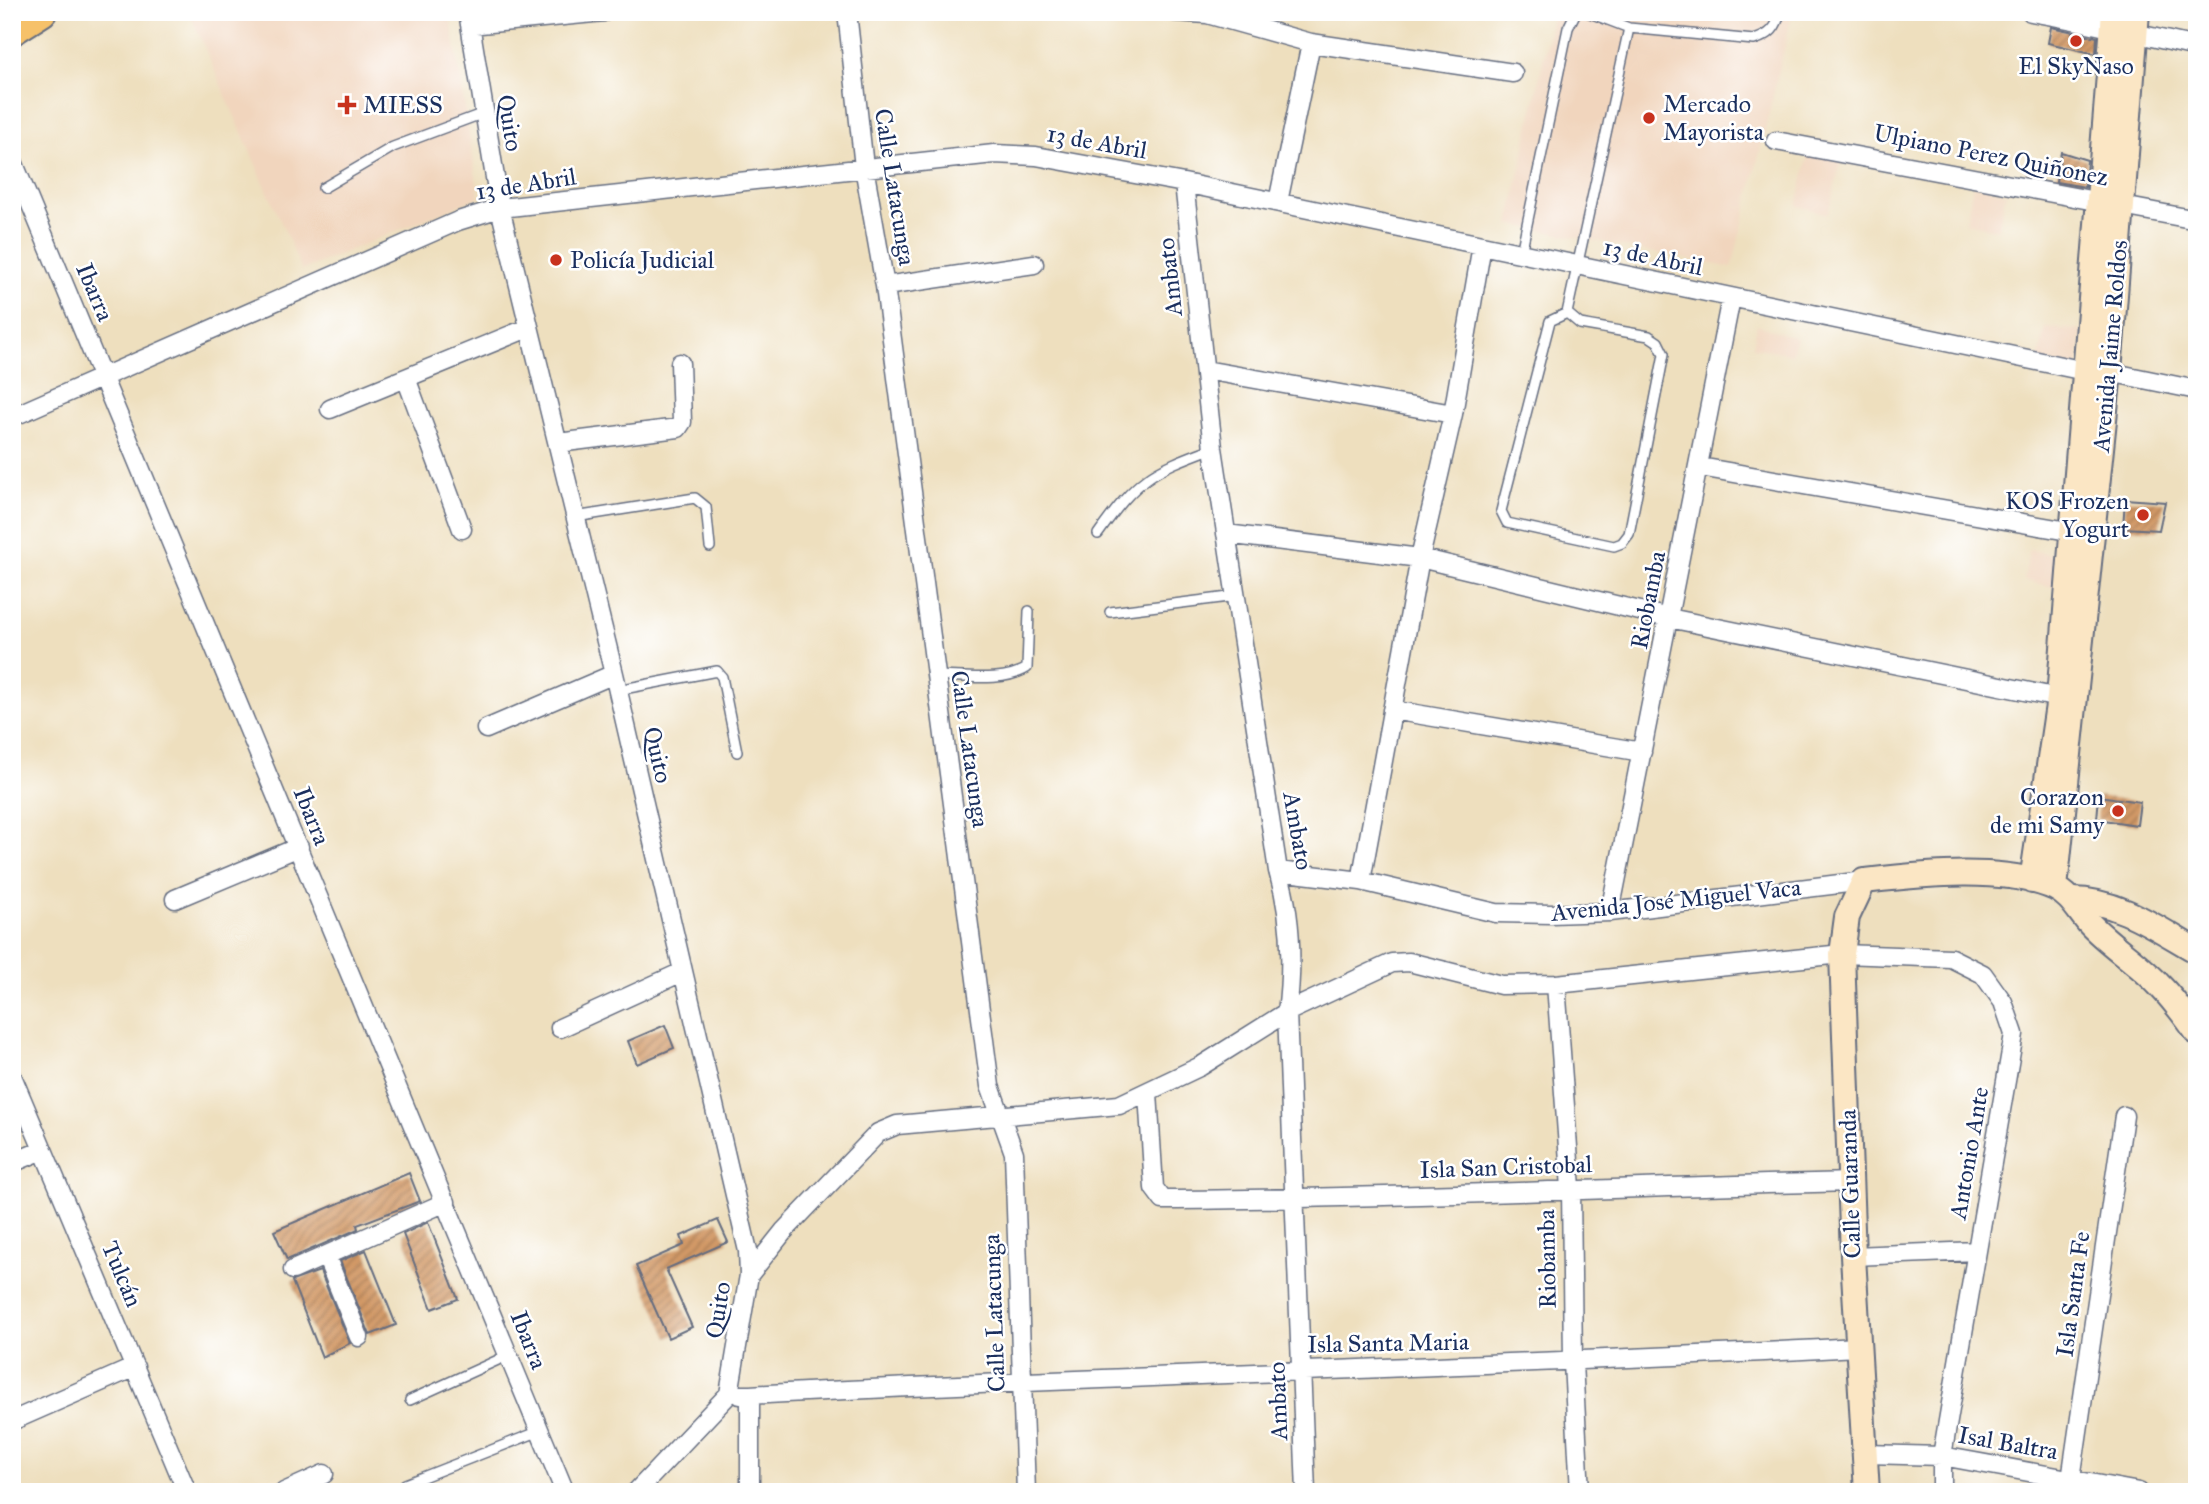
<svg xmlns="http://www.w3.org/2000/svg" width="2209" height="1504" font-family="'IM FELL Great Primer',serif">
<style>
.built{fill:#f1d5bd}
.building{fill:url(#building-hatch)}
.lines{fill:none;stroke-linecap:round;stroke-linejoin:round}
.lane-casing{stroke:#656d80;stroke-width:12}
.street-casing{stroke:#656d80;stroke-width:21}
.secondary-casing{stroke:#656d80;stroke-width:28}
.primary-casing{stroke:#656d80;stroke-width:32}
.lane{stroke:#fff;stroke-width:9}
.street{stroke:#fff;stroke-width:18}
.secondary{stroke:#fbe6c4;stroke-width:24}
.primary{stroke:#f6c16b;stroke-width:28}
.poi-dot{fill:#c8321e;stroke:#fff;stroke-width:2.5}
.labels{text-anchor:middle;stroke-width:5;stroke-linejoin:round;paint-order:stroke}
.poi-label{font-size:24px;fill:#1b2f5e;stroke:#fff;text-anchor:start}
.street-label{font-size:24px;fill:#1b2f5e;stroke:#fff}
</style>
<defs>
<pattern id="building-hatch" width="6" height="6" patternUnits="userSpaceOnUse" patternTransform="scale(1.75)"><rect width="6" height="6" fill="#d29966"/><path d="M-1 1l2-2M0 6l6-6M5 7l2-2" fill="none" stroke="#aa7d57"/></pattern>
</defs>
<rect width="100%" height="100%" fill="#fff"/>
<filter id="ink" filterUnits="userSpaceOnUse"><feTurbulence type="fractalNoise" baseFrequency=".0143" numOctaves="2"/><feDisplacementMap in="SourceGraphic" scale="14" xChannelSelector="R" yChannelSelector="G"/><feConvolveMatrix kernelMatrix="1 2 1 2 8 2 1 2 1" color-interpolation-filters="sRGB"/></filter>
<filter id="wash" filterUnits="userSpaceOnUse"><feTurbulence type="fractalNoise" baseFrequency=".00686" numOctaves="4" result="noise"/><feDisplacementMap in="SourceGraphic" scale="28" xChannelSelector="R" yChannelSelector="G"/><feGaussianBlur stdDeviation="1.57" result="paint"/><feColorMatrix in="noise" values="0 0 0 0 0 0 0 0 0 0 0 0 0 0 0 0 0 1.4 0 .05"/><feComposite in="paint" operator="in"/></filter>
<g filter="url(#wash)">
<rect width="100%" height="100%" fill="#eedfbe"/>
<path class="built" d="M189,12H450L479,197L302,270Z
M1553,12H1793L1732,268L1509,224Z
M1810,147L1843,153L1828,214L1797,206Z
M1973,185L2006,193L1998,230L1966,223Z
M1757,325L1797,338L1792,354L1753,347Z
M2045,327L2082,331L2078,369L2038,361Z
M2029,550L2061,556L2058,588L2024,580Z"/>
<g id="blocks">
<path class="building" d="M2051,27L2097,37L2096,54L2048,43Z
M2061,152L2087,160L2085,187L2056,182Z
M2125,499L2165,502L2159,530L2123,528Z
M2099,796L2140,802L2137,825L2097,819Z
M665,1025L674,1048L637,1064L628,1041Z
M409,1173L420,1201L357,1225L358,1229L287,1260L274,1231Z
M718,1220L728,1242L666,1269L692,1327L668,1338L636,1266L684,1245L681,1236Z
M428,1222L458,1299L432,1309L403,1234Z
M366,1250L396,1325L370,1335L340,1261Z
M320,1271L350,1343L322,1357L292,1281Z"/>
</g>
</g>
<g filter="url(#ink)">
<use href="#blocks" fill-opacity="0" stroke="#656d80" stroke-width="2"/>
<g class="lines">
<g class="lane-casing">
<path id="lane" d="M1587,12L1629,28L1754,40C1770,35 1777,28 1780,12
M323,188L393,147L484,113
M1521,253L1568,28L1576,12
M1567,313L1580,324L1649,336L1658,342L1664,354L1629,534L1622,543L1614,546L1507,523L1501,511L1550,321Z
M1567,313L1629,28
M575,517L695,498L706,507L710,547
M1098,534C1137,479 1150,471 1213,448
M1110,612L1237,596
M935,676C963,676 1003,683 1027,668L1029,611
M618,690L717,671L722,677L737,752
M410,1400L509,1355
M405,1484L540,1431"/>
</g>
<g class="street-casing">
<path id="street" d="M468,12L500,208L614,674L748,1251L749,1275L729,1394
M847,12L864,167L885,286L990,1086L1014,1153L1026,1492
M1175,12L1207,14L1311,43L1513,73
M2031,12C2088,22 2141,35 2197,47
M470,25L604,12
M1776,141L2197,220
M12,159L565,1492
M1184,183L1213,448L1278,871C1292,917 1293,964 1287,1012L1306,1492
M1278,202L1311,43
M885,286L1034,264
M1205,370L1453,414
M406,378L462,529
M330,409L528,328
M12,417L458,221L500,208L994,154L1036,156L1184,183L2085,371L2109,372L2197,390
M558,443L678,428L682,422L680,363
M1700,467L2074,532
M1226,534L1420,558L1669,618L2059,698
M1392,710L1642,752
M486,729L614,674
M1278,871L1361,881L1496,913L1551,914L1610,912L1864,881
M1361,881L1420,558L1453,414L1482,245
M175,899L299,847
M1610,912L1731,298
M1556,984L1571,1188L1573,1363L1580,1492
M560,1028L682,972
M12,1076L187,1492
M1148,1093L1154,1188L1163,1200C1392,1199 1621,1187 1851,1182
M12,1163L43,1150
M326,1256L359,1337
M1853,1256L1977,1251
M293,1270L446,1202
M749,1275L784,1231L878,1133L897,1125L1119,1105L1201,1066L1287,1012L1392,963L1409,962L1501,985L1556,984L1842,954L1951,958L1983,974L2003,1002L2014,1034L1942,1456V1492
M740,1395H750V1492
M750,1395C1120,1375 1490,1367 1859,1347
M14,1420L135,1367
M1866,1454L1942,1456L2139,1492
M2071,1479L2124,1116
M284,1492L324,1474
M636,1492L729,1394
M2196,1492L2197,1487"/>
</g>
<g class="secondary-casing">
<path id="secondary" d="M2032,881L2059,698L2114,12
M2055,888L2109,372L2137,12
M2072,900C2119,900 2158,929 2197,951
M1867,1492L1853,1256L1842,954L1847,917L1864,881C1919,875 2004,865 2055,888C2071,896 2077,909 2088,922C2109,945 2138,962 2160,986C2174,1000 2185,1016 2197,1032"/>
</g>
<g class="primary-casing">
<path id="primary" d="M12,31L42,12"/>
</g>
<use href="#lane" class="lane"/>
<use href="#street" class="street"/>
<use href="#secondary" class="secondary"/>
<use href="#primary" class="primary"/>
</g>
</g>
<g class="poi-dot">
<circle cx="2076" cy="41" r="7"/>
<path d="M343.5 94.5h7v7h7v7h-7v7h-7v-7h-7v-7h7z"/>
<circle cx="1649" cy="118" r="7"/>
<circle cx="556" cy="260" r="7"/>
<circle cx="2143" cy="515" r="7"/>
<circle cx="2118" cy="811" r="7"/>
</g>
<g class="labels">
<g class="poi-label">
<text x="2076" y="74" text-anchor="middle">El SkyNaso</text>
<text x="1663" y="112">Mercado<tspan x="1663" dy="28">Mayorista</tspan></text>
<text x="363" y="113">MIESS</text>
<text x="570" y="268">Policía Judicial</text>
<text x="2129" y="509" text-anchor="end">KOS Frozen<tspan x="2129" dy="28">Yogurt</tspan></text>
<text x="2104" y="805" text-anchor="end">Corazon<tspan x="2104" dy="28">de mi Samy</tspan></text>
</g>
<g class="street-label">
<text transform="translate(510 123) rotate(81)" y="8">Quito</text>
<text transform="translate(1097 142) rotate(10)" y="8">13 de Abril</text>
<text transform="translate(1991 155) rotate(11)" y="8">Ulpiano Perez Quiñonez</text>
<text transform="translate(526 184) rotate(-9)" y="8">13 de Abril</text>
<text transform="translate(895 187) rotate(81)" y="8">Calle Latacunga</text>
<text transform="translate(1653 257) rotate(12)" y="8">13 de Abril</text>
<text transform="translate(1170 277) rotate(-96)" y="8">Ambato</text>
<text transform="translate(95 292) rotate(67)" y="8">Ibarra</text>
<text transform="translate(2110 346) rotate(-85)" y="8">Avenida Jaime Roldos</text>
<text transform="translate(1648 600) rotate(-79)" y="8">Riobamba</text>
<text transform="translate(970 749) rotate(82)" y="8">Calle Latacunga</text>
<text transform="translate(658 755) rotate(77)" y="8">Quito</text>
<text transform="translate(312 816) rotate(68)" y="8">Ibarra</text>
<text transform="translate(1298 831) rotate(80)" y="8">Ambato</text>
<text transform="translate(1676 900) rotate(-6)" y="8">Avenida José Miguel Vaca</text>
<text transform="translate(1969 1153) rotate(-80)" y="8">Antonio Ante</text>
<text transform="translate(1506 1167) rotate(-2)" y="8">Isla San Cristobal</text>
<text transform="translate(1850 1184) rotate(-92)" y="8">Calle Guaranda</text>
<text transform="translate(1547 1259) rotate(-91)" y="8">Riobamba</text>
<text transform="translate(122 1274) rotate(67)" y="8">Tulcán</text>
<text transform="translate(2073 1294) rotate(-82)" y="8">Isla Santa Fe</text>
<text transform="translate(718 1310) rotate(-81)" y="8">Quito</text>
<text transform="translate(994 1313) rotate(-92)" y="8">Calle Latacunga</text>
<text transform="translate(529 1340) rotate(68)" y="8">Ibarra</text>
<text transform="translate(1388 1343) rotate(-1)" y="8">Isla Santa Maria</text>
<text transform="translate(1278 1401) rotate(-92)" y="8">Ambato</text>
<text transform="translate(2008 1443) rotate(10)" y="8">Isal Baltra</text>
</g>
</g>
<rect width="2209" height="1504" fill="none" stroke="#fff" stroke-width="42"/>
</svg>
